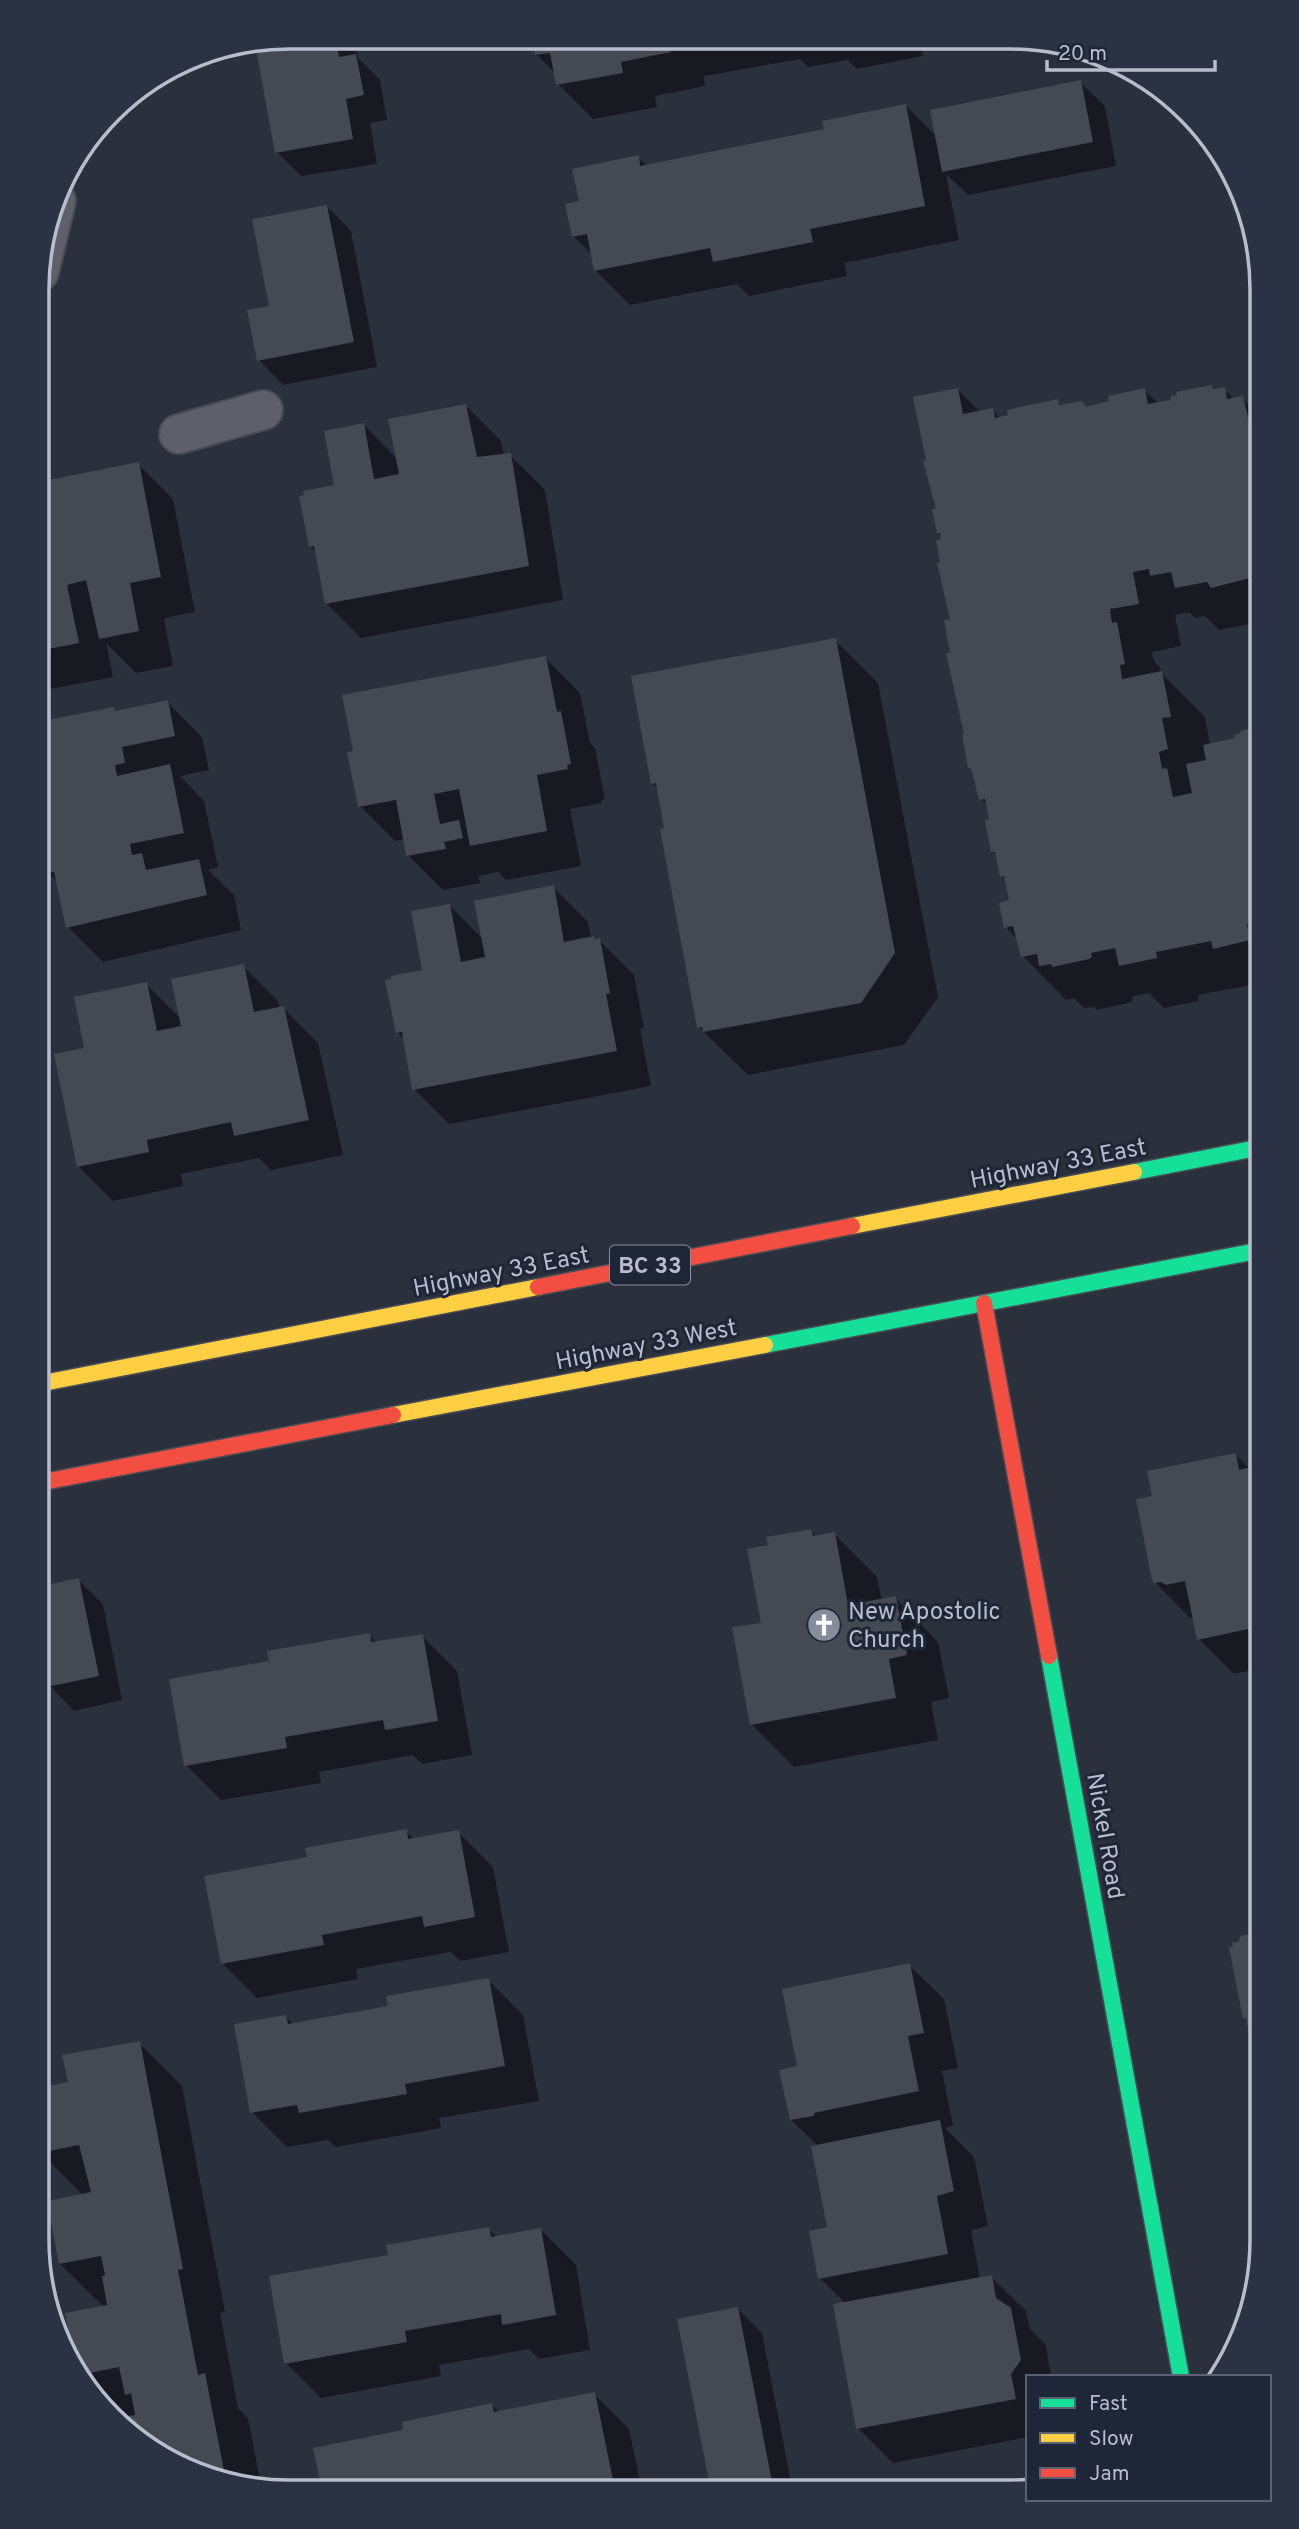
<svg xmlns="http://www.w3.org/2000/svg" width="1299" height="2529" font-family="Overpass,sans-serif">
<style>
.shadow{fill:#0007}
.building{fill:#454952}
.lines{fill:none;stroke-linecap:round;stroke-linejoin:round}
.street-casing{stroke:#484c55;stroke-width:42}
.fast-casing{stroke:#484c55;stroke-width:19}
.slow-casing{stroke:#484c55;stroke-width:19}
.jam-casing{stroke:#484c55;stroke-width:19}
.street{stroke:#5d6069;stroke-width:38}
.fast{stroke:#16e098;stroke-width:16}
.slow{stroke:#ffcf43;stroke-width:16}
.jam{stroke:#f24e42;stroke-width:16}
.labels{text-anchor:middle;stroke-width:6;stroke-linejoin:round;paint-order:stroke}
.shield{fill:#1e2637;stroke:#89909f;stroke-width:2}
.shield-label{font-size:23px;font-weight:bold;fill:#b7bdcc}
.street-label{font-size:24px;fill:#b7bdcc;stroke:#1e2637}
.poi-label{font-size:24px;fill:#b7bdcc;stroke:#1e2637;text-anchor:start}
.rim{fill:none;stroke:#b7bdcc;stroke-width:3.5}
</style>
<rect width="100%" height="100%" fill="#2b313c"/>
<path class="shadow" d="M289,37H354L358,58L380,80L387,120L370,123L377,164L301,176L277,152L257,43Z
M534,38L920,41L923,56L857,69L848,60L808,67L800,59L704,76L705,86L655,96L657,107L593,119L558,84L556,74L537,55Z
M1080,82L1105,106L1116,166L968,195L946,174L959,240L844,263L847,276L749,296L737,284L630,305L595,270L593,255L573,236L581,203L638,157L647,166L826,130L905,105L937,137Z
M327,206L351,231L377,367L283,385L259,360L271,307Z
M1212,387L1215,390L1224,389L1235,400L1242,398L1262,418V628L1256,630L1250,624L1219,630L1205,616L1195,618L1189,612L1175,615L1181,646L1152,652L1154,661L1160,667L1161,673L1205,717L1210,745L1237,740L1243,735L1242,732L1262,728V990L1258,991L1251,985L1198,995L1199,1001L1164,1008L1149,993L1133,996L1132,1002L1097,1010L1094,1007L1084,1008L1074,998L1066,1000L1023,956L1018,940L1006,927L1011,902L1007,881L1001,876L998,856L993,852L989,807L981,799L973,771L970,767L952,654L953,621L942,564L943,540L938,532V510L928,461L958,390L980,412L992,410L1001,419L1057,401L1063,407L1087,408L1144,390L1159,404Z
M466,406L501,441L504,456L510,455L545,490L563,600L361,638L326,603L317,553L310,546L364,425L398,460Z
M138,464L173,499L195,612L164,618L173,666L136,673L106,643L113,677L46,690L38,683L39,484Z
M835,640L878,683L938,997L904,1045L748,1075L699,1027L659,789L653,783Z
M545,658L580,693L590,743L595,748L605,799L601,800L602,803L570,809L581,866L506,880L498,872L478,876L480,883L443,890L408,855L405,839L395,841L360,806Z
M167,702L202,737L209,770L180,776L204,801L218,867L208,870L234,895L241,930L103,962L68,927L58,882L48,872L113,708L117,712Z
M553,887L588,922L591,939L599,940L634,975L644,1028L640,1029L651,1086L449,1124L414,1089L405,1040L397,1032L450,906L484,940Z
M243,966L278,1001L280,1009L283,1008L318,1043L343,1155L271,1170L259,1158L181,1174L183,1186L113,1201L78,1166L86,1049L146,984L181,1019Z
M38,1225L48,1281L38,1283Z
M1236,1455L1250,1469L1262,1466V1668L1234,1674L1199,1639L1194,1617L1190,1618L1155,1582L1154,1498Z
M811,1531L817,1537L834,1534L877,1577L882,1601L895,1598L938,1642L949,1698L931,1702L938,1740L794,1767L751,1724L770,1547Z
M78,1580L103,1604L122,1700L74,1711L37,1672V1588Z
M369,1635L377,1643L422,1636L457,1671L472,1755L422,1764L413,1755L319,1772L321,1783L221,1800L186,1765L271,1662Z
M406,1831L415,1840L458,1832L493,1867L509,1952L460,1961L451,1952L356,1969L358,1979L257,1998L222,1963L309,1858Z
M1262,1938V2049L1251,2039L1248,2022L1244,2018Z
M909,1965L944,1999L958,2068L942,2071L953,2126L945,2128L974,2157L988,2226L971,2230L980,2279L991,2277L1026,2311L1030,2329L1046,2345L1051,2377H1028V2437L893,2463L858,2428L845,2303L820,2278L829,2228L818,2146L791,2120L800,2068Z
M488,1980L523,2015L539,2101L439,2118L441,2128L336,2147L328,2140L287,2147L252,2112L286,2017L293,2024L391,2007Z
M139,2043L182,2086L225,2312L220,2313L238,2408L248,2418L262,2490L178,2466L123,2430V2419L100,2396L76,2359L104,2307L60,2264L84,2196L40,2152L37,2132V2089L70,2083Z
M488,2229L497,2237L541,2230L576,2265L590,2350L539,2359L529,2349L439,2365L441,2376L321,2398L286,2363L390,2256Z
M738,2309L762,2333L793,2492L713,2491L679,2320Z
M594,2394L629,2429L642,2491L323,2490L315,2449L405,2431L492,2405L500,2413Z"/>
<path class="building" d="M289,37H335L339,57L356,54L364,95L346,99L353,139L275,153L255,43Z
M532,38L676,39L677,40L670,42L671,52L621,62L623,73L556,85L550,53L535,55Z
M1081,80L1093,142L942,172L930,110Z
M906,104L925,206L810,229L813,242L713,262L710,248L594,271L587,234L572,237L565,204L579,201L572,169L639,155L640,166L824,129L822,121Z
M327,205L354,342L257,361L247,310L269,306L252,219Z
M1212,385L1213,389L1225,387L1227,399L1243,396L1250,426L1259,424L1262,450L1255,451L1262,485V562L1260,563L1262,575L1211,588L1207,582L1175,588L1171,572L1150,576L1149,569L1133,572L1139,604L1110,609L1112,623L1117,622L1125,664L1120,665L1122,679L1162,671L1171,717L1162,718L1168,749L1159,752L1162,769L1167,768L1173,797L1192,793L1186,764L1206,760L1203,745L1235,738L1234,735L1241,733L1240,731L1262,726V921L1247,924L1250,940L1213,949L1211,941L1156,952L1157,958L1119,966L1115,948L1091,953L1092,957L1089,959L1052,967L1051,964L1039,966L1037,954L1021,957L1013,926L1004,928L999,903L1009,900L1004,876L1000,877L995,852H991L985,820L989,819L985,799L979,800L971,768H968L962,734H964L946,653H950L944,620L950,619L937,563L940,562L936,540L941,539L940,533H937L932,509H936L923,461L926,460L913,397L958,388L963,414L993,408L995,418L1008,415L1007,410L1058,399L1059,405L1082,401L1086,407L1109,401L1108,396L1145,388L1148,404L1171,400V396L1177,395L1176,392Z
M466,404L477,457L511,453L529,566L325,604L314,546L309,547L299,496L304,495L303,491L334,485L324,431L364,423L374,479L399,474L388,419Z
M139,462L161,577L130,583L139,631L99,639L86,580L67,585L79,643L38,651L39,482Z
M836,638L895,953L861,1003L703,1032L702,1027L697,1028L660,829L664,828L656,783L651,784L631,676Z
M546,656L557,712L561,711L571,764L567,765L568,769L537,775L547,831L470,846L459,789L434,794L440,824L459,820L463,838L444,842L446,849L406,856L396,800L358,807L347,752L353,751L342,695Z
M168,700L175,736L122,747L125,763L115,765L117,776L170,764L184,833L130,844L132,855L142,853L146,870L199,859L207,895L66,928L54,872L46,873L38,836V722L114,707L115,711Z
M554,885L564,942L594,936V939L600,938L610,993L606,994L617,1051L412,1090L402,1032L396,1033L385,980L391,979V976L422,970L411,911L450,904L461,962L485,957L474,901Z
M244,964L254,1012L284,1006L309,1120L234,1136L231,1122L147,1140L149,1152L77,1167L54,1054L84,1048L74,997L147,982L157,1031L181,1026L171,979Z
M1236,1453L1239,1470L1262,1464V1565L1259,1566L1262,1582V1626L1197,1640L1185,1581L1166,1585L1161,1582L1154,1583L1152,1580L1136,1499L1152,1496L1147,1471Z
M811,1529L813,1536L835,1532L848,1605L896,1596L907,1655L889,1659L896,1698L750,1725L732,1627L761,1623L747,1549L768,1545L766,1537Z
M79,1578L99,1676L47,1687L43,1669L37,1670V1587Z
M370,1633L371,1642L423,1634L438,1721L385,1730L383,1720L285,1737L287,1748L184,1766L169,1679L269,1661L267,1651Z
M1262,1705V1732H1260L1256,1707Z
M407,1829L408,1839L459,1830L475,1917L424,1927L422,1916L322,1935L324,1945L221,1964L204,1876L307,1857L305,1848Z
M1262,1872V1926H1260L1250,1875Z
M1258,1932L1262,1936V2037L1250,2040L1246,2018L1243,2019L1229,1947H1233L1232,1942H1238L1241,1936Z
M910,1963L924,2033L908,2036L919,2091L814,2113V2116L790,2120L779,2070L797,2066L782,1989Z
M489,1978L505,2066L405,2084L407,2094L299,2113L297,2105L250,2113L234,2024L286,2015L288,2024L388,2006L386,1996Z
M140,2041L183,2269L178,2270L198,2375L205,2373L226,2481L178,2466L123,2430L115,2418L135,2415L131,2393L125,2395L119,2367L85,2374L73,2355L65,2313L107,2305L102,2276L105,2275L101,2256L59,2264L47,2201L91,2192L79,2145L39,2153L37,2088L68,2082L62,2055Z
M940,2120L954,2191L937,2196L948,2254L818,2279L809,2231L827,2227L811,2146Z
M489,2227L491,2237L541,2228L556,2315L502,2325L501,2314L405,2331L407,2342L284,2364L269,2276L388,2255L386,2245Z
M992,2275L996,2298L1011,2308L1021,2360L1011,2374L1016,2399L856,2429L833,2304Z
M738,2307L774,2492L711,2491L677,2319Z
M595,2392L613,2480L582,2486L583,2491H529L528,2484L507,2488L508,2491L322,2490L313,2448L403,2430L402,2422L492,2403L494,2412Z"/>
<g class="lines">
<g class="street-casing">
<path id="street" d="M39,272L56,201
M179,434L263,410"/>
</g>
<g class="fast-casing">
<path id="fast" d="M1134,1172L1262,1147
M765,1345L1262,1250
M1049,1656L1181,2377"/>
</g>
<g class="slow-casing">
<path id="slow" d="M852,1226L1134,1172
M38,1384L538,1287
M393,1415L765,1345"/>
</g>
<g class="jam-casing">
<path id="jam" d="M538,1287L852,1226
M984,1303L1049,1656
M38,1483L393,1415"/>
</g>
<use href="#street" class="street"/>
<use href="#fast" class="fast"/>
<use href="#slow" class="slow"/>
<use href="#jam" class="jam"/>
</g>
<defs>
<g id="church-disc" transform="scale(1.75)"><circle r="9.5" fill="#868c9a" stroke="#1e2637"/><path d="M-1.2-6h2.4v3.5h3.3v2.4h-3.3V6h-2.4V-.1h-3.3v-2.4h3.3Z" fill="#fff"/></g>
</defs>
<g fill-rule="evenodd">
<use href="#church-disc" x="824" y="1625"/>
</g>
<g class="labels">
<rect class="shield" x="610" y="1245.5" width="80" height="39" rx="5"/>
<g class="shield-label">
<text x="650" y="1273">BC 33</text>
</g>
<g class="street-label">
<text transform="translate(1058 1163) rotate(-11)" y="8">Highway 33 East</text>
<text transform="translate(501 1271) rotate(-11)" y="8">Highway 33 East</text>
<text transform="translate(646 1344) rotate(-11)" y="8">Highway 33 West</text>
<text transform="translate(1106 1836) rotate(80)" y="8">Nickel Road</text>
</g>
<g class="poi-label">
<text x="848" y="1619">New Apostolic<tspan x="848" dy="28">Church</tspan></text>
</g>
</g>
<path d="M0 0H1299V2529H0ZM289 49H1010A240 240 0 0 1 1250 289V2240A240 240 0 0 1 1010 2480H289A240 240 0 0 1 49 2240V289A240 240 0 0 1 289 49Z" fill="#2a3243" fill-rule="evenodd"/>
<path class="rim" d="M289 49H1010A240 240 0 0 1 1250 289V2240A240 240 0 0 1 1010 2480H289A240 240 0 0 1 49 2240V289A240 240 0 0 1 289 49Z"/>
<rect x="1026" y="2375" width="245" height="126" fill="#1e2637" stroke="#5b6273" stroke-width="2"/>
<rect x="1040" y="2398" width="35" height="10" fill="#16e098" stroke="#5b6273" stroke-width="2"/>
<text x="1089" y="2410" font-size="21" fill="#b7bdcc">Fast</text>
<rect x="1040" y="2433" width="35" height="10" fill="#ffcf43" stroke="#5b6273" stroke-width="2"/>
<text x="1089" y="2445" font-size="21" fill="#b7bdcc">Slow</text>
<rect x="1040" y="2468" width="35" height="10" fill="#f24e42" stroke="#5b6273" stroke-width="2"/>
<text x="1089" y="2480" font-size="21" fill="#b7bdcc">Jam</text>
<path d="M1047 60v10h168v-10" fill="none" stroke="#b7bdcc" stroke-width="3.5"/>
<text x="1058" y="60" font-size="21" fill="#b7bdcc" stroke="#1e2637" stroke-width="5" paint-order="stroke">20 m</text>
</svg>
